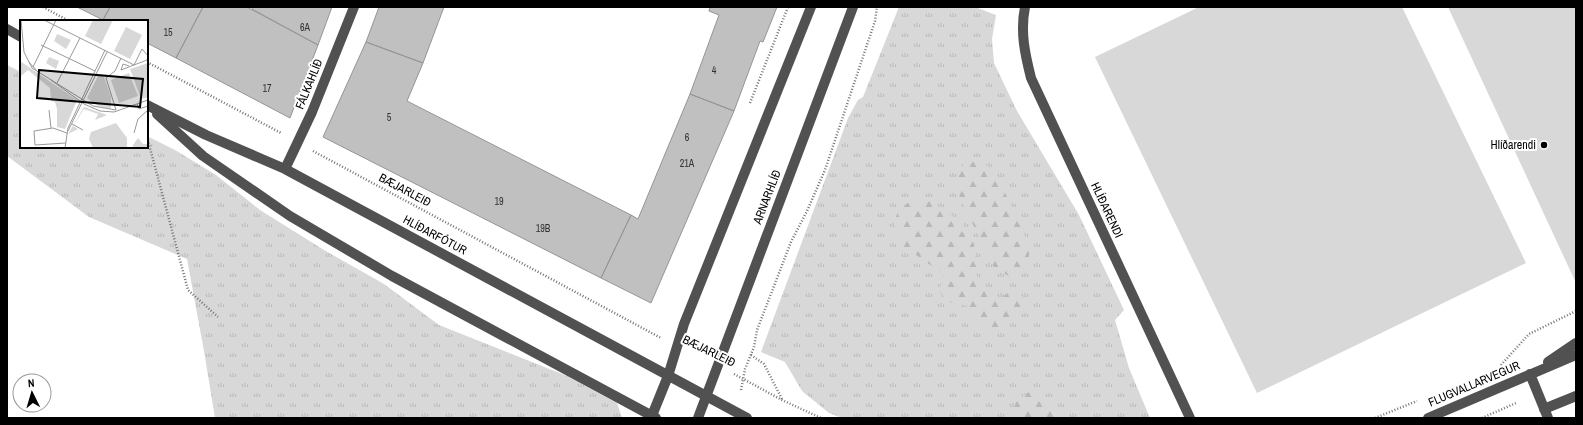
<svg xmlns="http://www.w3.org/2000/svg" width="1583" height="425" font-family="'Archivo Narrow',sans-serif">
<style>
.grass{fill:url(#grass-tufts)}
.forest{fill:url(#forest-firs)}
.pitch{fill:#d8d8d8}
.building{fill:#c0c0c0;stroke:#959595}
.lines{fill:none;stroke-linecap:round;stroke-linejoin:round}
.path{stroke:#737373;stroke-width:2.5;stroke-dasharray:1 2;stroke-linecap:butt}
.minor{stroke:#515151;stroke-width:10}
.poi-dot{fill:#000;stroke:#fff;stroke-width:1.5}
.labels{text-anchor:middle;stroke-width:4;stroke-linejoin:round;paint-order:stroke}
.number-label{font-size:10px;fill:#303030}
.street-label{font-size:12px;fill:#000;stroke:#fff}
.poi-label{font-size:12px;fill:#000;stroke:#fff;text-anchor:end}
.inset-road{fill:none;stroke:#999;stroke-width:1}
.view{fill:#000;fill-opacity:0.15;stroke:#000;stroke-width:2}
.inset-edge{fill:none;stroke:#000;stroke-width:2}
</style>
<defs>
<pattern id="grass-tufts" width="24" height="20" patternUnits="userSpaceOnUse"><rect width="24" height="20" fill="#d8d8d8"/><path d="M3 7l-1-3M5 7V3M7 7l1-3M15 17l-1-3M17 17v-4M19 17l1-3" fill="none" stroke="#b8b8b8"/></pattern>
<pattern id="forest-firs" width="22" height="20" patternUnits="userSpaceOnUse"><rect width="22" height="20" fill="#d8d8d8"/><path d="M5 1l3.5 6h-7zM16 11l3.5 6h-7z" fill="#b8b8b8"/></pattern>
</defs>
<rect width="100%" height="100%" fill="#fff"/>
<path class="grass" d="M899,7H975L996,15L992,39L994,63L1017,111L1079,215L1124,310L1115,320L1129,368L1150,418H842L829,413L802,391L785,362L761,352L848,118L858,100L863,97Z
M7,65L21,72V147H147V136L175,150L216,175L260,210L324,250L384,284L439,325L567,376L617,403L622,418H215L204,351L187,259L89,217L7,156Z"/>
<path class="forest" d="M981,161L996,173L1030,247L1028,264L1009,276L994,268L956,189L957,174L965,162Z
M910,201H930L961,222L974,244L977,278L998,303L1008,292L1017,290L1023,297C1019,318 1012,322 994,333L983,330L967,306L944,301L940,291L943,274L902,245L894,223L898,211Z
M1040,391L1047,398L1056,418H1020L1014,409L1016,401L1029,392Z"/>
<path class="pitch" d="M1199,7H1402L1526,263L1257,393L1095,57Z
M1448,7H1576V283Z"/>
<path class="building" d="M77,7H110L103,20Z
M110,7H203L176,58L147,43V21L103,20Z
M203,7H247L318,45L290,118L176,58Z
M253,7H332L318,45L252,9Z
M379,7H444L423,63L366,42Z
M710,7H777L763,42L760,41L734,111L690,94L719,15L709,11Z
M366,42L423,63L407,101L631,215L601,278L323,137Z
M690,94L734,111L651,303L601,278L631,215L638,219Z"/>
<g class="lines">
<path class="path" d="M43,7L69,21
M147,62L281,133
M750,103L788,7
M147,137L188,290L218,317
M313,151L661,338
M751,355L764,364L782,399
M1501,365L1529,334L1576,311
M734,374L782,400L821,418
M741,390L745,369L754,347L757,330L791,242L807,211L825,170L875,21L877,7
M1375,418L1417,401
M1482,418L1516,403"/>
<path class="minor" d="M1025,7C1020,32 1025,54 1031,78L1190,418
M7,29L21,37
M147,105L206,135L285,169L747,418
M157,114L203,156L290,216L392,276L656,418
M285,169L312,112L354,7
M1548,362L1576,343
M1530,374L1548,418
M1544,409L1576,396
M651,418L668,376L684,324L811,7
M698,418L853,7
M1428,418L1576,355"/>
</g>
<circle class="poi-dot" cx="1544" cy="145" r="4"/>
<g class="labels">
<g class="number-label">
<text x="305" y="31">6A</text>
<text x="168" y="36">15</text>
<text x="714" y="74">4</text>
<text x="267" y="92">17</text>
<text x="389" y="121">5</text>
<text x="687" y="141">6</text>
<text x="687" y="167">21A</text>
<text x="499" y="205">19</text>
<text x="543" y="232">19B</text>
</g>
<g class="street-label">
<text transform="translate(309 84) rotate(-68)" y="4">FÁLKAHLÍÐ</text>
<text transform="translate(405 190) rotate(28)" y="4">BÆJARLEIÐ</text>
<text transform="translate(767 197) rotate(-69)" y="4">ARNARHLÍÐ</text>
<text transform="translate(1107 210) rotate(65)" y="4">HLÍÐARENDI</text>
<text transform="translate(435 235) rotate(28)" y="4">HLÍÐARFÓTUR</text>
<text transform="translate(709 351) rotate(26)" y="4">BÆJARLEIÐ</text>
<text transform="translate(1474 384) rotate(-23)" y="4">FLUGVALLARVEGUR</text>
</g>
<g class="poi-label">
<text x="1536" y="149">Hlíðarendi</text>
</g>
</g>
<g transform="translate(20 20)">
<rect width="128" height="128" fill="#fff"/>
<path d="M37,14L51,20L46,29L34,21ZM29,37L39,41L36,49L26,43ZM0,41L57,80L45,109L37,107V89L35,82L31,81L30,68L8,50L0,57ZM79,54L84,57L91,77V89L78,86L67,78ZM64,87L87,95L75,100L78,94L64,89L53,106L58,109L48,114Z" fill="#d8d8d8"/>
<path d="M96,103L107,118V128H73L69,119L71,112ZM118,118L123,124H128V128H113V125Z" fill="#d8d8d8"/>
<path d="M73,0H93L81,24L65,16ZM106,7L122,15L110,39L94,31ZM128,43V77L121,79L110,49ZM109,53L118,76L99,83L91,60Z" fill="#d8d8d8"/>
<path class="inset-road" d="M1,0L4,32L12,48L73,86L96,90M24,0L114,45L122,29L128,36M21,25L75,51M8,41L17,51M109,46L103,44L101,50L127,40L128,37M13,47L36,0M31,60L64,84L80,91L94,92L128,80M37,63L60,18M117,84L119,89L128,86M29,90L31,108M96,90L86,58L95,51L101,38M52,104L63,110M48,111L87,32M114,113L118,99L128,90M46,123L15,125L14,111L33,108L47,113M45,128L48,108L85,30"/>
<path class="view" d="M19,50L123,59L120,87L17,78Z"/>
<rect width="128" height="128" class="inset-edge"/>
</g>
<rect width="1583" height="425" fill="none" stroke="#000000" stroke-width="16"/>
<g transform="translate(32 393) rotate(355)"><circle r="19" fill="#ffffff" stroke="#999999"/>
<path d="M0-3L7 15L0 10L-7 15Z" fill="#000000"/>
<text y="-6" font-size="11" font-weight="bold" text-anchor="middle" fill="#000000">N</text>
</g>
</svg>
